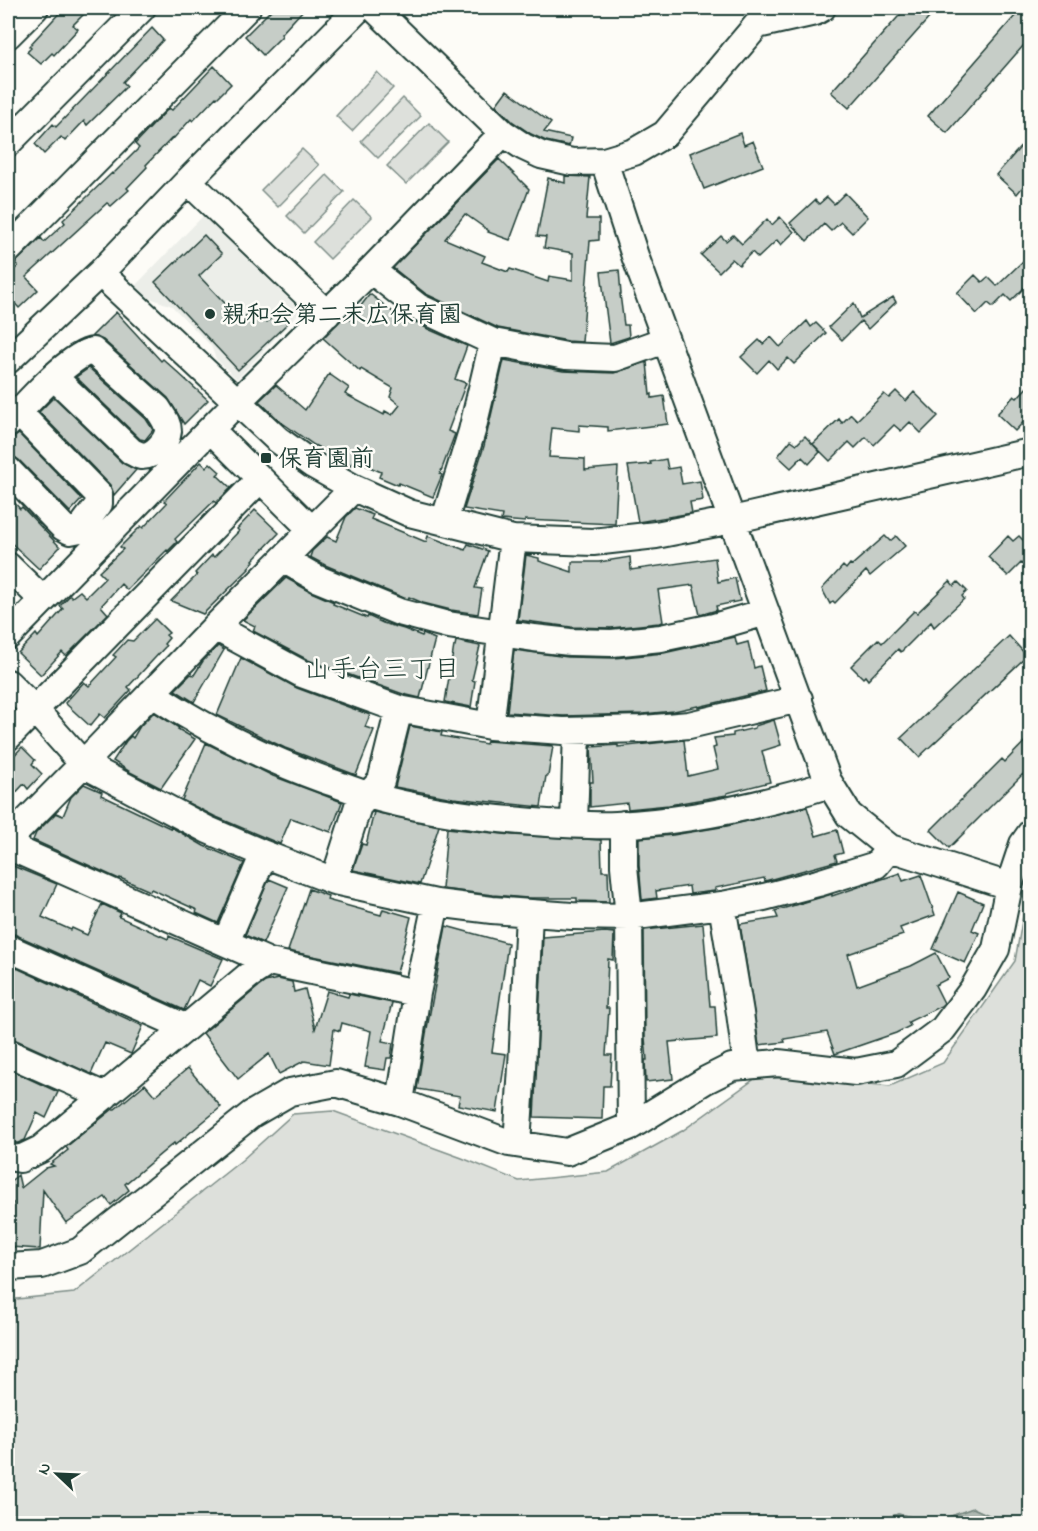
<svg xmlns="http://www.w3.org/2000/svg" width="1038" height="1531" font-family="'Indie Flower','Klee One',sans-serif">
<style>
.built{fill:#eceee9}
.green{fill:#dde0db;stroke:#7e8e88;stroke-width:1.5}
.water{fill:#aeb8b1;stroke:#75877f;stroke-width:1.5}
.building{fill:#c6cdc7;stroke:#1f3d34;stroke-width:1.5}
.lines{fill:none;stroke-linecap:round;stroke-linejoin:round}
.minor-casing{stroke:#1f3d34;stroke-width:30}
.minor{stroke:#fdfcf7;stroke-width:26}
.poi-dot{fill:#1f3d34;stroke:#fdfcf7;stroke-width:2}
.labels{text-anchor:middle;stroke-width:5;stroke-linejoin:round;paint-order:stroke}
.poi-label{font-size:24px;font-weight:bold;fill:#1f3d34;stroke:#fdfcf7;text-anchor:start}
.neighbourhood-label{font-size:26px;fill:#1f3d34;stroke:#fdfcf7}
</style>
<rect width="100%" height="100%" fill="#fdfcf7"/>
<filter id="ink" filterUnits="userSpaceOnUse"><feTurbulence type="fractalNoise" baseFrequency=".0167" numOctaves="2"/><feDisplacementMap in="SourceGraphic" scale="12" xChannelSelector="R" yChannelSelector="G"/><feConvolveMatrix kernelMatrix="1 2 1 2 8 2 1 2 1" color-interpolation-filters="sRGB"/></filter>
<g filter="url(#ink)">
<path class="built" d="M203,216L301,311L237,379L216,359L211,346L172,306L147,297L136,285Z"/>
<path class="green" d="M377,72L393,88L352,131L336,116Z
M403,98L421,116L378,158L361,141Z
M429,123L448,142L406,184L387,166Z
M302,149L319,165L278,207L261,190Z
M327,175L344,192L304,233L287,216Z
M354,200L372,217L330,259L313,242Z
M1030,876V1518L1006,1523L973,1508L935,1522L898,1514L869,1524H8V1300L74,1293L242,1160L293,1114L333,1111L462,1158L519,1181L608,1172L682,1131L756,1078H806L890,1086L943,1063L1015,961Z"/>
<path class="water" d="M973,1508L1006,1523H869L898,1514L935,1522Z"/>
<path class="building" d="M64,8H90L73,25L78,29L54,55L52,53L41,64L27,52L31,48L29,46Z
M273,8H305L281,34L282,36L263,55L245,36Z
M906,8H938L849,108L831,92Z
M1022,8H1030V38L947,133L928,116Z
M152,28L163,40L123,82L127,86L87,125L84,121L65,141L61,137L44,154L35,144L53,124L56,127Z
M214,66L231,84L217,98L216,97L193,121L191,119L174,138L173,137L146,165L147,167L127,188L129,190L111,206L107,203L26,277L38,290L19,308L8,296V276L18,266L15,263L41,238L44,242L65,223L63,220L112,173L113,174L139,148L135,144L168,109L169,108L172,110Z
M507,90L551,123L544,132L571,138L569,146L546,141L531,134L512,121L496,105Z
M740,133L744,145L753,141L763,166L704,189L690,153Z
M1030,136V178L1017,194L996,175Z
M499,159L529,189L510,240L488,232L489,231L465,214L445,239L485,256L482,262L508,272L510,269L548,282L549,276L573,280V253L544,248L546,237L537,236L548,178L565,183V176L590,177L586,219H599V240L590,241L582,342L568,341L498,328L426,294L393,268Z
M845,193L868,217L852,233L841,222L831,231L824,224L807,241L790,223L815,200L819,204L827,197L834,204Z
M780,217L794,232L781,245L777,240L758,258L752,252L739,265L732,259L719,272L701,255L721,236L726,241L733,235L742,244L767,219L772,225Z
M204,235L222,254L199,276L241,320L254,309L267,322L278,312L288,323L238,370L155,282Z
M1022,262L1030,271V282L1011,301L1005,295L993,307L988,303L977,314L957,293L975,275L982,282L988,277L997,286Z
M619,270L621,294H620L624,325H628L629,337L610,343L601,272Z
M370,294L402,319L404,315L428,329L467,346L455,379L466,383L448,431L455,434L440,474L442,475L433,497L399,483L398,485L379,477L381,472L354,460L351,465L314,445L281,422L259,401L276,385L305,410L329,374L349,388L345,394L384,415L385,411L392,415L400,405L390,397L393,388L361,369L360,371L323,338L345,316L350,320Z
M893,297L896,302L868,329L861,321L842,340L829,327L854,303L860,318Z
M116,312L161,361L163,359L208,400L184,424L168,398L103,340L92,336Z
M807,321L811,327L816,323L826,333L794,364L788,358L777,369L769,360L757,373L741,357L759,340L763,344L771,337L780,347Z
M504,360L563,371L614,373L647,362L650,395L652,394V398L664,396L668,424L608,431V427L579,425V431L552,428L549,457L585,459V470L618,467L615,524L525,520V522L501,520L502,515L464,509L484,446Z
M89,368L146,419L153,430L145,440L140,439L76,377Z
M1030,384V415L1015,431L997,414L1014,396L1017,398Z
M896,391L906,401L914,392L938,416L921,433L910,422L901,431L894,425L874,445L866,437L855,448L849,442L830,461L813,444L839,419L842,423L851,414L857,420L884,394L889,398Z
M54,397L122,463L136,470L114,495L110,485L39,412Z
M19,434L82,499L70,512L19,460L13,456L8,455V439L13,438Z
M805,436L820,452L809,464L802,457L791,468L778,456L791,440L797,444Z
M666,459L668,469L679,467L682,484L700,481L703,500L690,502L692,513L638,522L628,466L651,464L650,462Z
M201,462L206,467L210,463L220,472L217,475L231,488L216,503L214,501L175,539L177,542L168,551L167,550L127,590L121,584L101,606L108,614L66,656L62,652L41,675L18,653L36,634L38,637L63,609L60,606L70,595L72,597L80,591L86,597L105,578L99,572L123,549L120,547L141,526L143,528L167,503L164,501Z
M8,495L20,509L22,507L60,547L39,569L8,540Z
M355,508L373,515L371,519L426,542L428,536L465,550L468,544L488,551L475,588L482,589L478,614L451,610L423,603L409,597L408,599L404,598L325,565L310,557L312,551L327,537L336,541L346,517Z
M255,510L279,533L253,560L254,561L248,568L249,569L203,614L171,601L197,575L195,573L212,555L214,557L239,531L237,529Z
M885,536L890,541L896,536L905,546L870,576L866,571L835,603L833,601L830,604L822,589L843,566L846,569L850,564L852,565Z
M1008,536L1013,541L1019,536L1030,547V572L1021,563L1008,576L988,557Z
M526,555L539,558V561L572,572V562H599L630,557L631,570L715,558L718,582L735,578L740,601L716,606L717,610L700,615L693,585L658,590L663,622L659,623L611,628L571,627L518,620Z
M286,578L311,592L334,602L333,604L367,618L368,616L383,623L404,629L422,636L423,634L435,639L420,698L403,694L308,660L253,631L255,626L243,620Z
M950,581L954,586L958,582L967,591L962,596L964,599L934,627L931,622L901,652L898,649L868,680L865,676L863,678L851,666L878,639L882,643L914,611L917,613Z
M155,619L169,633L166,635L169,638L164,644L166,646L128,687L131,690L105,718L100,714L90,726L65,703L84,682L89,686L116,657L113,655L127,640L133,641Z
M1009,636L1027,656L919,757L901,738Z
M735,637L737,645L748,642L754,668L760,666L766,691L698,707V706L674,711L643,714L563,716L507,712L514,650L568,657L614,658L664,653Z
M456,641L480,646L472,680L475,681L471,707L445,702L454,646H455Z
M218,646L224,650L194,702L175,690L191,674L194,675L203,661Z
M241,658L297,688L370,715L365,727L374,730L356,775L285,748L217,715Z
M154,712L179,728L178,729L195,739L161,788L130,772L113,761L126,741L131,736L133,738L140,726Z
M774,720L781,745L762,751L770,782L727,793V795L669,805L628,809L627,803L590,807V782H593L591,747L618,745V747L684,740L688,776L718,769L713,748L716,747L714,738L733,736V733L755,728V726Z
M410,726L442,732L441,736L486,744L487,741L553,746L548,776H546L541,807L453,798L395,787Z
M1030,736V782L1023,774L949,848L931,830L1002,759L1005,762Z
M206,743L273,776L342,802L331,832L291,818L280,844L214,816L182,800Z
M22,747L35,760L32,764L42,774L28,789L24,784L8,801V762Z
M84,784L102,792L101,795L170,828L171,827L204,846L244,863L218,923L196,913L197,910L151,889L150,891L120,878L119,879L33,840L36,833L56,813L63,816L71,797Z
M807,807L816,836L837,830L843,853L835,855L837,861L765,881L764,878L715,888V891L690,894L689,886L656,891L657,898L642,900L639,865V838L673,835L727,826Z
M374,812L439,826L420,884L353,870L362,844L366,845Z
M447,828L512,835L601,840L602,871H608L609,902L577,901V898H527L493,895L442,889Z
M8,864L57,884L42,917L71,930L72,928L87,935L102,904L121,913L119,917L168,939L169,936L223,959L210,986L198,980L184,1010L14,934L8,933Z
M900,873L903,881L921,875L935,915L900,928L903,935L848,954L857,986L911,966L936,953L949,978L935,985L944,1003L941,1006L908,1022L910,1026L896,1033L835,1054L827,1032L784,1039L785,1042L759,1045L740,924L778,918L775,911L832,894V896Z
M269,879L288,887L263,943L245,935Z
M309,889L328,896L327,900L381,915L383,909L411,917L397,973L288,951Z
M958,892L983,903L972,930L979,933L965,963L933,949Z
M703,924L710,1006H715L717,1038L669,1042L673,1079L646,1082L645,1060H647L645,1038L644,930Z
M446,926L508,943L492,1052L506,1054L497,1112L458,1105L460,1096L417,1089L426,1034Z
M605,932L614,933L613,960L608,959L606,1008H609L606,1055H612L610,1086H603L602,1119L534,1117L543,937Z
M8,964L143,1026L131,1054L105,1043L91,1074L14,1039L8,1038Z
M278,979L292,982L294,992L305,989L315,1029L327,991L348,997L349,994L392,1003L382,1041L393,1043L391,1058H387L385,1070L365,1067L371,1031L342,1023L340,1031L334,1029L329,1065L304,1061L279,1074L269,1054L238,1079L203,1033L257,988L265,982Z
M188,1068L221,1107L175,1145L174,1143L125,1184L129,1190L111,1205L105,1197L66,1223L43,1190L40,1249L10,1247L13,1203L8,1204V1183L18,1175L21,1188L46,1168L54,1166L50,1164L68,1150L66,1147L113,1109H115L145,1084L155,1096Z
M8,1069L58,1092L46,1118L37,1113L25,1140L18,1143L8,1142V1120L14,1107L8,1104Z"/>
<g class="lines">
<g class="minor-casing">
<path id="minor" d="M374,8L503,133L524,147L541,155L572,162L604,161L634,152L665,134L757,25L815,12L822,8
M8,35L35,8
M8,143L142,8
M604,161L635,256L828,781L849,815L890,848L1009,886
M188,181L327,314
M8,250L247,8
M371,270L418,307L493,342L566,356L615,358L665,340
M100,273L277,439L313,465L354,488L409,513L513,539L593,542L656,535L732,520L1030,452
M8,360L100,273L188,181L359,8
M8,424C23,407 72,352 93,351L158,409C162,416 168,422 168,431C167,442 153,457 141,456C138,455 135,453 132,452L54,377
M211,430L312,530
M8,470L63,527L70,531L80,529L99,504V495L18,412
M444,522L472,431L493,342
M283,559L318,579L399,612L448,625L534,638L570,642L612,643L661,638L714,627L766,612
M8,566L43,600
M215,627L302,674L399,709L490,726L563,731L644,729L689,725L799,699
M8,636L237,402L371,270L503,133
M8,683L35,710L83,764L208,830L264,854L334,881L436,903L492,910L572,916L629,917L722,905L764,897L818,883L876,865L890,848
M151,693C207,730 262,757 325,780C340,785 354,791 368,795C422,811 479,818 534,822C561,824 589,826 616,825C689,821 761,806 830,784
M490,726L513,539
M8,737L260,479
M574,824L577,731
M624,824V866L629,917L631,1126
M8,840L83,764L215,627L354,488
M8,846L269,962
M334,881L358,806L381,781L399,709
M722,905L740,1013L747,1066
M226,942L264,854
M8,948L185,1027
M8,1053L105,1096
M400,1102L417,993L436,903
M517,1144L522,1067L529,913
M8,1157L20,1159L41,1149L248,976L269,962L417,993
M8,1267L42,1265L80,1251L252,1114L290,1092L336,1083L400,1102L509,1143L567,1152L631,1126L706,1080L732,1067L778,1063L856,1072L896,1064L943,1029L973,989L996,949L1009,886L1023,844L1030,834"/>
</g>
<use href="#minor" class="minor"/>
</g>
</g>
<g class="poi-dot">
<circle cx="210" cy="314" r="6"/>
<rect x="260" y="452" width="12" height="12" rx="3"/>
</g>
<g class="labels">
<g class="poi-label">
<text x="222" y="322">親和会第二末広保育園</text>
<text x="278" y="466">保育園前</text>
</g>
<g class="neighbourhood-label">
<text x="382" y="677">山手台三丁目</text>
</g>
</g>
<rect width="1038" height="1531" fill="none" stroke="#fdfcf7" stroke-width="30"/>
<rect x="15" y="15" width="1008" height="1501" fill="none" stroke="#1f3d34" stroke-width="2" filter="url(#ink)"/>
<g transform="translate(57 1474) rotate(293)" stroke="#fdfcf7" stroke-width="4.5" paint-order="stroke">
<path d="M0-4.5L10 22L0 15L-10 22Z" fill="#1f3d34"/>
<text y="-9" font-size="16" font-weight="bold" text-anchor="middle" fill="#1f3d34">N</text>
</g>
</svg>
